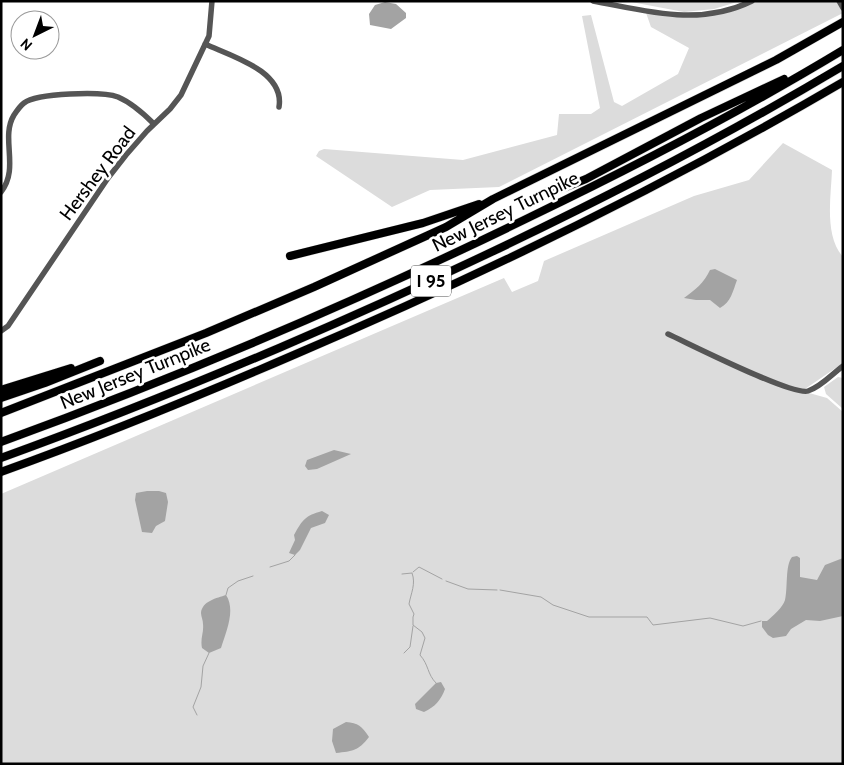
<svg xmlns="http://www.w3.org/2000/svg" width="844" height="765" font-family="Cabin,sans-serif">
<style>
.green{fill:#dcdcdc}
.water{fill:#a3a3a3}
.lines{fill:none;stroke-linecap:round;stroke-linejoin:round}
.stream{stroke:#a3a3a3;stroke-width:1}
.highway-casing{stroke:#dbdbdb;stroke-width:9}
.minor{stroke:#555;stroke-width:5.5}
.highway{stroke:#000;stroke-width:8}
.labels{text-anchor:middle;stroke-width:5;stroke-linejoin:round;paint-order:stroke}
.shield{fill:#fff;stroke:#4c4c4c;stroke-width:1}
.shield-label{font-size:18px;font-weight:bold;fill:#000}
.street-label{font-size:19px;fill:#000;stroke:#fff}
</style>
<rect width="100%" height="100%" fill="#fff"/>
<path class="green" d="M626,1H740L714,9L684,12Z
M752,1H843V13L499,187L430,190L392,207L316,156L319,151L324,149L463,160L557,135L559,114H591L600,108L582,16L591,15L614,102L622,106L678,74L689,48L651,27L645,10L702,16Z
M783,143L832,170C831,197 824,235 843,257V363L802,391L827,398L843,412V764H1V494L504,278L512,292L538,281L544,261L694,196L749,180Z
M838,377L843,378V409L826,394L824,387Z"/>
<path class="water" d="M385,2L396,4L406,13V18L391,29L370,25L369,14L375,5Z
M715,269L737,280C733,291 731,302 720,308L710,300H696L684,298C695,290 704,283 710,270Z
M334,450L351,454L317,469L308,470L305,466L307,460Z
M147,491H159L166,493L168,502L165,521L156,526L152,533L142,532L135,500L136,493Z
M322,511L329,515L325,523L311,528L300,550L295,555L289,553L295,540L294,535C303,519 305,516 322,511Z
M797,556L800,558V577L817,580L825,565L843,558V616L820,621L806,620L791,629L786,636L773,638L768,635L762,627V621H767C773,616 783,607 785,600C788,588 785,565 792,557Z
M226,595C236,610 226,632 221,648L209,653L202,648C200,638 204,633 203,624C203,620 201,616 201,613C202,601 217,598 226,595Z
M441,682L445,689C441,700 435,707 424,712L416,709L415,704L436,683Z
M346,722C358,723 362,726 369,737C358,751 353,751 336,753L332,741L333,729Z"/>
<g class="lines">
<path class="stream" d="M270,567L289,561L295,555
M413,572L419,567L442,579
M402,574L412,573C416,584 411,593 409,604L414,614L413,617V625L422,632L425,638L420,655C429,665 427,674 436,683
M446,581L468,589L497,590
M500,590L541,597L553,605L589,617H647L653,625L710,618L743,626L761,621
M226,595L228,588L238,581L253,576
M404,653L410,647L413,626
M197,715L193,707L201,687L203,666L209,653"/>
<g class="highway-casing">
<path id="highway" d="M547,191L566,187L586,179L701,118L784,79
M290,256L423,223L479,204
M1,390L71,368
M1,398L45,383L100,361
M1,413L206,333L314,287L446,227L493,199L776,60L843,22
M1,442C181,376 358,301 530,217C636,166 742,111 843,50
M1,458C95,424 187,387 279,348C472,265 662,174 843,66
M1,472C101,436 199,396 296,354C484,274 667,185 843,82"/>
</g>
<path class="minor" d="M593,1C647,11 699,27 752,1
M839,1L843,8
M205,44C231,56 285,71 279,107
M1,192C20,168 0,138 14,115C16,112 20,106 24,103C37,93 102,91 118,97C132,103 143,113 154,124
M1,331L8,326L108,178L126,155L147,131L170,109L181,95L209,36L212,1
M668,334C690,344 792,396 808,391C821,387 832,374 843,366"/>
<use href="#highway" class="highway"/>
</g>
<g class="labels">
<rect class="shield" x="411" y="265.5" width="40" height="31" rx="4"/>
<g class="shield-label">
<text x="431" y="287">I 95</text>
</g>
<g class="street-label">
<text transform="translate(97 173) rotate(-53)" y="7">Hershey Road</text>
<text transform="translate(505 211) rotate(-26)" y="7">New Jersey Turnpike</text>
<text transform="translate(135 373) rotate(-22)" y="7">New Jersey Turnpike</text>
</g>
</g>
<rect width="844" height="765" fill="none" stroke="#000000" stroke-width="5"/>
<g transform="translate(35 35) rotate(222)"><circle r="24" fill="#ffffff" stroke="#999999"/>
<path d="M0-4L9 19L0 12L-9 19Z" fill="#000000"/>
<text y="-8" font-size="14" font-weight="bold" text-anchor="middle" fill="#000000">N</text>
</g>
</svg>
